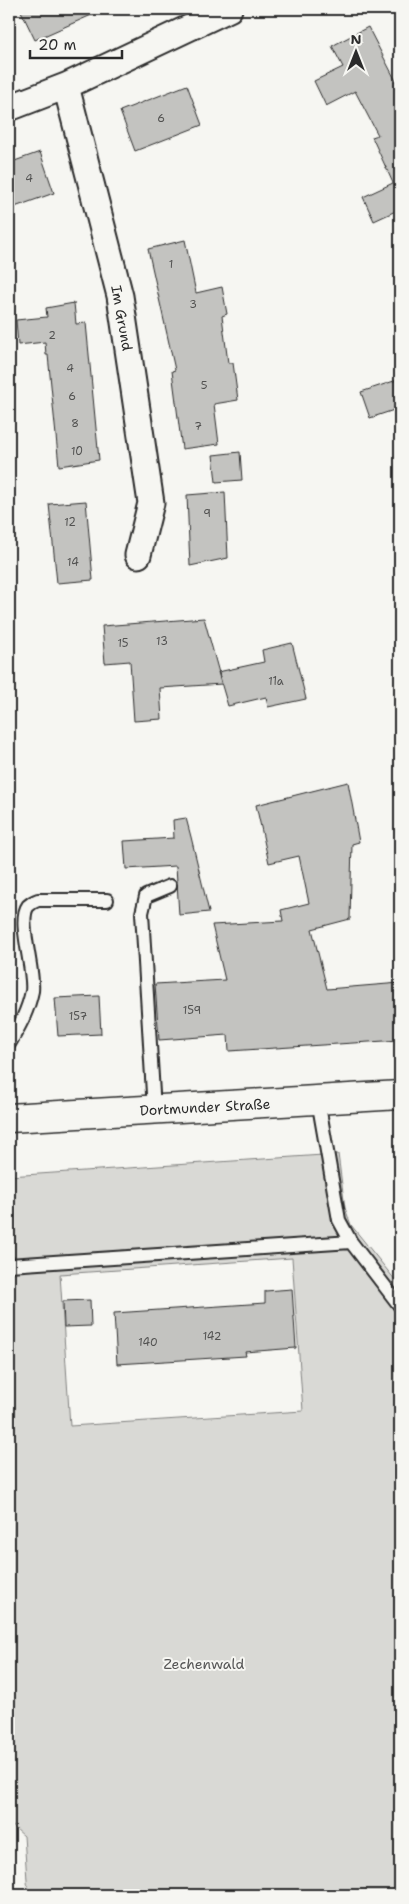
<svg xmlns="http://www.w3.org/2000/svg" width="409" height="1904" font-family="'Shantell Sans',sans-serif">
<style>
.green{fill:#d9d9d5;stroke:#828280;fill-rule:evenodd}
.building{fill:#c3c3c0;stroke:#2b2b2b}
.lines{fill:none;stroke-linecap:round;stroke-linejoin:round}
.lane-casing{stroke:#2b2b2b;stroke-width:16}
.street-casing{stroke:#2b2b2b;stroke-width:29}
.secondary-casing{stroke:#2b2b2b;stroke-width:31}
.lane{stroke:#f6f6f2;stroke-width:12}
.street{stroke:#f6f6f2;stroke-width:25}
.secondary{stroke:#f6f6f2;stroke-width:28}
.labels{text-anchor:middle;stroke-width:4;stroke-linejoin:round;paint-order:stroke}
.number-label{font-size:11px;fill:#515150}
.street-label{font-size:14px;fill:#2b2b2b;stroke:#f6f6f2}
.park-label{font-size:14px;fill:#565656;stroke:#f6f6f2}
</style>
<rect width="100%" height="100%" fill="#f6f6f2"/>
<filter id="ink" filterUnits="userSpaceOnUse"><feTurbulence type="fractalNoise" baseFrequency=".02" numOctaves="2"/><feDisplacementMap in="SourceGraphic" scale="10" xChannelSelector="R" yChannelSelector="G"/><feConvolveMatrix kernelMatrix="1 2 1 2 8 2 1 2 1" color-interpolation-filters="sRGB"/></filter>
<g filter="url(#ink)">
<path class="green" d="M338,1154L345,1208L351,1225L400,1286V1895H28L24,1836L9,1823V1551L13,1544L9,1480V1176ZM292,1258L303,1411L70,1426L60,1274Z"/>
<path class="building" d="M20,9H105L35,40Z
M368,27L400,89V209L374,221L363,197L393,183L372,137L378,135L355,91L326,106L314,81L343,67L332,46Z
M187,85L202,125L135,151L120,111Z
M40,152L54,193L9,209V163Z
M185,240L196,293L222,287L227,314L222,316L228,363H233L238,400L214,404L219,444L182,449L172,371L175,370L148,249Z
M74,303L76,324L86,323L99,460L59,466L48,355H46L45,342L18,345L16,320L47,317L46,308Z
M400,379V408L370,418L361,392Z
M240,452L242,480L216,482L213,455Z
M225,492L228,558L190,566L187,495Z
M86,501L93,580L57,583L49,504Z
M204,618L222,684L160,688L162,719L134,721L130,661L105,663L102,626Z
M292,643L306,699L268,707L266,697L228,706L218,672L264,662L262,650Z
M348,782L359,842L352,844L350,919L312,929L327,989L400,983V1040L229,1051L228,1035L159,1040L155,984L225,980L212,925L283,921L281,910L309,903L299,856L269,863L256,805Z
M186,818L191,837L209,912L179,915L176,866L126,869L124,841L174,838L173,820Z
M99,996L101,1034L58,1036L55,998Z
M292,1289L296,1348L245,1352L246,1356L117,1364L114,1313L265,1303V1291Z
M90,1300L91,1326L64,1327L63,1301Z"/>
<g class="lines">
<g class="lane-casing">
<path id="lane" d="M9,1044C19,1027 28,1011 32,991C35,971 17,921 28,906C30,904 35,901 38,900H107
M318,1100L339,1220L351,1242L400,1306
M154,1110L142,913L146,896L170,886
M9,1265L351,1242"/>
</g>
<g class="street-casing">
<path id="street" d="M66,86L120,296L151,503L138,555
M9,108L66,86L229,9"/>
</g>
<g class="secondary-casing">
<path id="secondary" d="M9,1118L400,1095"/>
</g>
<use href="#lane" class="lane"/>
<use href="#street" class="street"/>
<use href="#secondary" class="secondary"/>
</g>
</g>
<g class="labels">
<g class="number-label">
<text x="161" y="122">6</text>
<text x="29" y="182">4</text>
<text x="171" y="268">1</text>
<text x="193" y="308">3</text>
<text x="52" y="339">2</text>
<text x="70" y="372">4</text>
<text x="204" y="389">5</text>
<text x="72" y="400">6</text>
<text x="75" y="427">8</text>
<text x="198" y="430">7</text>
<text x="77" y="455">10</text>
<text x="207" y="517">9</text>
<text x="70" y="526">12</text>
<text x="73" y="566">14</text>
<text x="162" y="645">13</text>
<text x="123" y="647">15</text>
<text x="276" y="685">11a</text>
<text x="192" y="1014">159</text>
<text x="78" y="1020">157</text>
<text x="212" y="1340">142</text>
<text x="148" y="1346">140</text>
</g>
<g class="street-label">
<text transform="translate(122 318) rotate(80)" y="5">Im Grund</text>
<text transform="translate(205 1107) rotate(-3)" y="5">Dortmunder Straße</text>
</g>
<g class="park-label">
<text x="204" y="1669">Zechenwald</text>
</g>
</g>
<rect width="409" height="1904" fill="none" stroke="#f6f6f2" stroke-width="30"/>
<rect x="15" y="15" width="379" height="1874" fill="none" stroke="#2b2b2b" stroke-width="2" filter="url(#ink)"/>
<g transform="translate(356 52)" stroke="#f6f6f2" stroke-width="4" paint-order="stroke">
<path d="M0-4L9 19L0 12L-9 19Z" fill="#2b2b2b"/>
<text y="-8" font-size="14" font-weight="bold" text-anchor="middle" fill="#2b2b2b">N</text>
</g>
<path d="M30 50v8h92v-8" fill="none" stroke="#2b2b2b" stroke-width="2.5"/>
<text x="38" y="50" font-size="15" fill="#2b2b2b" stroke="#f6f6f2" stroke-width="4" paint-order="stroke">20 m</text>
</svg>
